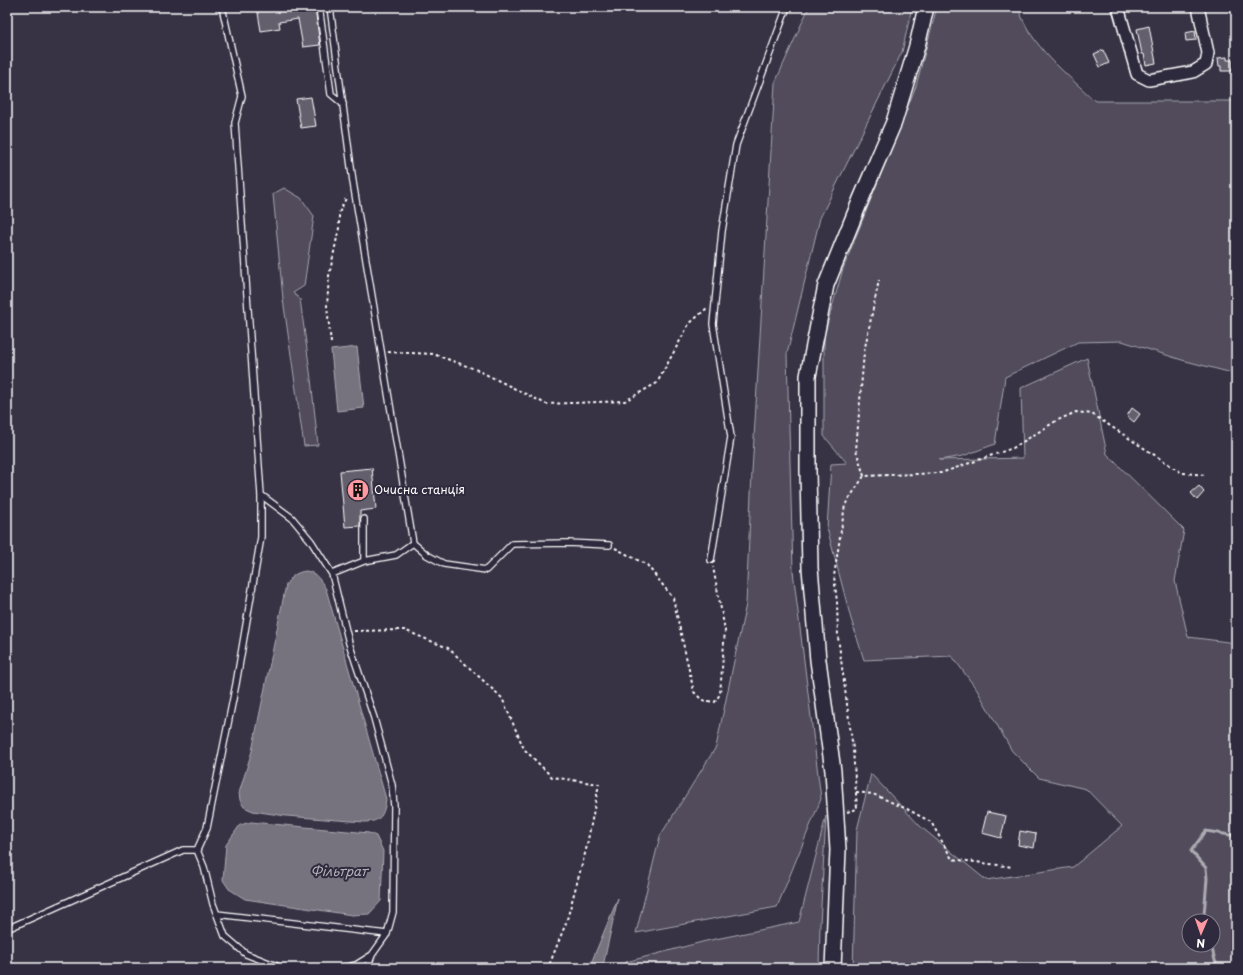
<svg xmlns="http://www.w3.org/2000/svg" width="1243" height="975" font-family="'Playpen Sans',sans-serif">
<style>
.green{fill:#514c5c;stroke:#a8a6ae;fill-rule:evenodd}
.water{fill:#76737f;stroke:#adabb2}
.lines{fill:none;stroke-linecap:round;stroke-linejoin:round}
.stream{stroke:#adabb2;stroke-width:3}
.building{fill:#635f6d;stroke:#fff}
.lane-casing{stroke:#fff;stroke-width:8}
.street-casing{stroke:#fff;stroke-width:14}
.secondary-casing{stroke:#fff;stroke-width:18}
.path{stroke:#fff;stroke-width:2;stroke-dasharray:3 3;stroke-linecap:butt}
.lane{stroke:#2f2a3d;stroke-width:5.5}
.street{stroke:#2f2a3d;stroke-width:11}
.secondary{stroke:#2f2a3d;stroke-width:15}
.labels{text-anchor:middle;stroke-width:4;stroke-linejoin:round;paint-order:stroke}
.poi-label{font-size:12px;fill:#fff;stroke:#2f2a3d;text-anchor:start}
.water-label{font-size:13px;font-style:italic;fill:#b4b2b9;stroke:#2f2a3d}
</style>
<rect width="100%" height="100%" fill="#373345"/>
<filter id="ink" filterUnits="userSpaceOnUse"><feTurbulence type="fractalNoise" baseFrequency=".025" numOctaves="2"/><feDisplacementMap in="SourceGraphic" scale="8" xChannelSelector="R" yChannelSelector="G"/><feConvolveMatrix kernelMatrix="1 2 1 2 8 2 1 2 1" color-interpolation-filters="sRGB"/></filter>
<g filter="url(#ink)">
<path class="green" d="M809,7H912L902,52L820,218L787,354L793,571L821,799L777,907L636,933L660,836L716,747L746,604L752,472L775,83Z
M937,7H1018C1030,46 1066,73 1095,101H1236V374L1182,360L1122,341L1078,342L1005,377L995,444L963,456L939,460L1023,458L1021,388L1087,358L1107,454L1184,530L1175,581L1188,637L1236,643V968H853L857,830L871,774L921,827L986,880L1073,867L1122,826L1086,789L1039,778L1012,751L977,690L952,656L864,660L851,619L827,528L831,464L847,463L824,436V335L843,269L916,86ZM1189,921H1213V945H1189Z
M284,188L301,198L314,216L304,286L293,293L300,299L311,379L318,445L304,446L283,299L273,194Z
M826,816L820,924L819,968H622L626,962L706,941L799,922Z"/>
<path class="water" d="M357,347L364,408L337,411L331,350Z
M306,571C317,573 320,580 326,589L386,799C384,815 381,822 364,822L286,816L253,811L244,807L240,800L239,793L252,751L286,585C291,576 297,572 306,571Z
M251,822L369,833L376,836L383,851L381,901L369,914L352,915L245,899L229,889L223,880L226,845L240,825Z
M618,898L603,966L601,968H589Z"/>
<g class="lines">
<path class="stream" d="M1205,921L1204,915L1207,879L1206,868L1191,851L1206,831L1236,836
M1211,945L1217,968"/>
</g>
<path class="building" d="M257,7H315L320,45L303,47L298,19L279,22L280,28L261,31Z
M1149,26L1156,63L1146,65L1144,54H1142L1137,29Z
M1195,31L1196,40L1186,41L1185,33Z
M1103,50L1109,63L1100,67L1094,54Z
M1227,57V60H1233V71H1221V66H1219L1218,58Z
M311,97L316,126L301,128L296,99Z
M1132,408L1140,414L1134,422L1127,416Z
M372,468L376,509L360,511V526L345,527L340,471Z
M1199,486L1204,492L1197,500L1191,493Z
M987,812L1006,816L1001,838L982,833Z
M1020,831L1036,834L1034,848L1018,845Z"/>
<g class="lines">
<g class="lane-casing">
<path id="lane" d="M222,7L242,96L235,123L261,495V537L236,684L207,828L197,850L204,867L213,904L225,936L246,954L282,968
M319,7L331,94L343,104
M330,7L353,182L413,543L427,555L444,564L486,570L512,544L567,543L609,545
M261,495L292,518L311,541L332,574L349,643L374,718L392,785L394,806L393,912L387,934L372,955L356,965L343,968
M711,560L731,437L713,324L722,231L736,145L787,7
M364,561V519
M332,574L364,561L396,555L413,543
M217,914L387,934
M7,929L183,850H197
M367,968L372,955"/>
</g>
<g class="street-casing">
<path id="street" d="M1118,7L1137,74L1149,80L1193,72L1206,64L1208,53L1198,7"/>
</g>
<g class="secondary-casing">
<path id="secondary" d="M833,968L838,850L833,771L818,660L810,568L808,471V376L826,285L861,199L894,122L917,46L926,7"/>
</g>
<path class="path" d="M331,343L327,306L329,276L339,228V213L347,196
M388,352L433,354L475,369L546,404L625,401L657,383L689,324L707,308
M864,476L856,450L864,352L879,280
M615,548L647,565L673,598L694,692L702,700L715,702L720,694L725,630L713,567
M354,631L404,630L448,648L502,698L524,749L552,777L599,784L586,850L566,923L548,968
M856,792L873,794L907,809L931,822L952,859L1013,867
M847,812L857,809L853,749L838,637L837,602L834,576L845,505L864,476L941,473L1013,448L1056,421L1076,412L1092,414L1182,473L1206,475"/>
<use href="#lane" class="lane"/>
<use href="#street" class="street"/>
<use href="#secondary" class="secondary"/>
</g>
</g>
<defs>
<g id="building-disc" transform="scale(1.15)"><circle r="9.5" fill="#ff9aa2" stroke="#2f2a3d"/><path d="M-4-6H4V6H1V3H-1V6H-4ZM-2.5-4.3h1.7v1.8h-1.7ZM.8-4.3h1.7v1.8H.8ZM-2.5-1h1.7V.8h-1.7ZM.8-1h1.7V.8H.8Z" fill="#111"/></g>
</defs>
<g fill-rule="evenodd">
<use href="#building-disc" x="358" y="490"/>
</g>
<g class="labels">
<g class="poi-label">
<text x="374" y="494">Очисна станція</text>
</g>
<g class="water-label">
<text x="339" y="876">Фільтрат</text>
</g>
</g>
<rect width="1243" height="975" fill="none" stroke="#2f2a3d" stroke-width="24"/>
<rect x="12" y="12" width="1219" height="951" fill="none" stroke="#fff" stroke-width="1.5" filter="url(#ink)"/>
<g transform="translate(1201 933) rotate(182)"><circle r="19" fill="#2f2a3d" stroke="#827f8b"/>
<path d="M0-3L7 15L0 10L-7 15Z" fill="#ff9aa2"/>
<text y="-6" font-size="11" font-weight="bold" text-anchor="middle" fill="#ffffff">N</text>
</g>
</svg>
